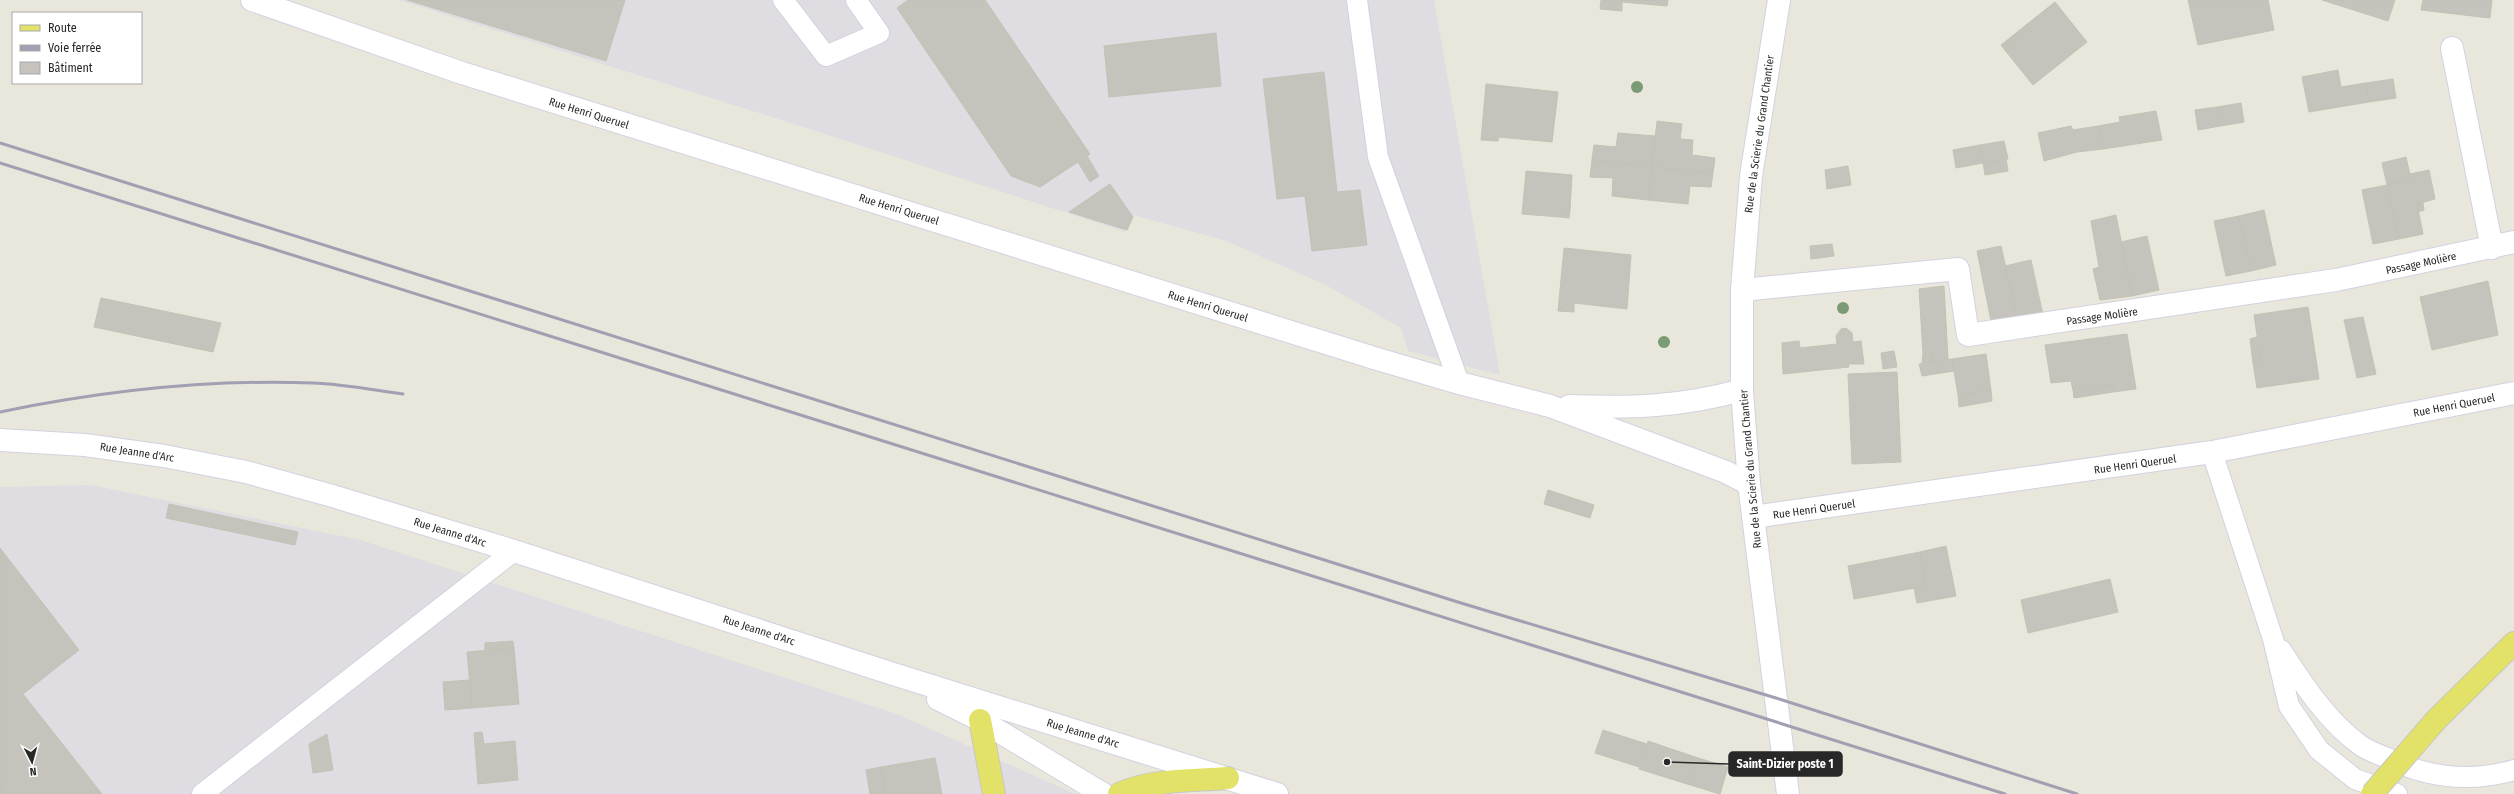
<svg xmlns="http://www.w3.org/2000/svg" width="2514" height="794" font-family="'Fira Sans Condensed',sans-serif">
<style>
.industrial{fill:#dfdce2}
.building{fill:#c5c3bb;stroke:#c4c2b5}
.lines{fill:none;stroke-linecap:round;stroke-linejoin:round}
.service-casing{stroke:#d2d1e0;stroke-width:22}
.minor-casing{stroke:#d2d1e0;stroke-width:24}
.tertiary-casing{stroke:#d2d1e0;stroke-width:24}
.secondary-casing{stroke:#d2d1e0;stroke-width:24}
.primary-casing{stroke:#c7c7c7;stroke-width:24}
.service{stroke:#fff;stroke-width:20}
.minor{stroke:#fff;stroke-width:22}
.tertiary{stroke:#fff;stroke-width:22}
.secondary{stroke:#fff;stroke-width:22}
.primary{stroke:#e2e268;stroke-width:22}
.rail{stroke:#a19fb1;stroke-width:3}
.primary-bridge-casing{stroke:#c7c7c7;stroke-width:24;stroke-linecap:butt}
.primary-bridge{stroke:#e2e268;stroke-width:22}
.tree{fill:#7b9b75}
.labels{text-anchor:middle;stroke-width:3;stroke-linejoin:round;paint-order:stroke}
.street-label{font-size:11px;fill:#282828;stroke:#fff}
.leader{fill:none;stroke:#282828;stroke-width:1.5}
.callout-dot{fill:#282828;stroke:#fff;stroke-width:1.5}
.callout{fill:#282828;stroke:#282828;stroke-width:1.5}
.callout-label{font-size:12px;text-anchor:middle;font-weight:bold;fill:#fff}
</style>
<rect width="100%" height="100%" fill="#e9e7db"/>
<path class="industrial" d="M399,0H1434L1500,375L1408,351L1401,328L1326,285L1224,240L1133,215L1125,232L813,130Z
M91,485L360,540L897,714L1075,794H0V487Z"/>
<path class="building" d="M407,0H625L606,61Z
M908,0H985L1090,154L1087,156L1099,176L1090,182L1078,162L1040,187L1011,176L897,8Z
M1601,0H1668L1667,6L1622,2V11L1600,9Z
M2188,0H2268L2274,30L2198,45Z
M2322,0H2395L2388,21Z
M2423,0H2492L2490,18L2421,10Z
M2055,2L2087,42L2033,85L2004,49L2029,29L2026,25Z
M2026,25L2029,29L2004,49L2001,45Z
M1216,33L1221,86L1109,97L1104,46Z
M2338,70L2341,87L2366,83L2369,102L2309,112L2302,77Z
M1324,72L1337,192L1360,190L1367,245L1312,251L1305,196L1277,199L1263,79Z
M2393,79L2396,98L2369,102L2366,83Z
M1486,84L1558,92L1552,142L1499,137L1498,141L1481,140Z
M2241,103L2244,122L2220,126L2217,107Z
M2217,107L2220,126L2198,130L2195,110Z
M2156,111L2162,140L2103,149L2098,126L2120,122L2119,117Z
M1657,121L1682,124L1680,139L1693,140L1692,155L1715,158L1713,173L1652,167Z
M2071,126L2073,130L2098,126L2103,149L2077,152L2044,161L2038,133Z
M1618,133L1655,136L1652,167L1592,160L1594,145L1616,147Z
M2004,141L2008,159L1983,163L1980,145Z
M1980,145L1983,163L1956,168L1953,150Z
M2406,157L2411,179L2387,185L2382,163Z
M2006,159L2008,171L1985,175L1983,163Z
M1592,160L1652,167L1648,200L1612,196L1613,178L1590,177Z
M1848,166L1851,185L1827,189L1825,170Z
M1652,167L1713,173L1711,187L1690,186L1688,204L1648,200Z
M2429,170L2435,199L2417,204L2423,234L2399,239L2387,185L2411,179L2410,174Z
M1526,171L1572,175L1570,210L1565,209L1560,217L1522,214Z
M1110,184L1133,217L1127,230L1069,212Z
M2387,185L2399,239L2373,244L2362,190Z
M2423,203L2424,210L2418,212L2417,204Z
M1565,209L1570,210L1569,218L1560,217Z
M2264,210L2276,265L2251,271L2239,216Z
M2116,215L2132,296L2100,300L2093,269L2099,267L2091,221Z
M2239,216L2251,271L2226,276L2214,221Z
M2147,236L2159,290L2132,296L2121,242Z
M1832,244L1834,256L1811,259L1810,246Z
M2001,246L2018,320L1992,326L1977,251Z
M1564,248L1631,255L1627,309L1574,303V312L1558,311Z
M2031,260L2043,315L2018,320L2005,266Z
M2488,281L2498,335L2432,350L2420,297Z
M1944,286L1948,359L1932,362L1931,352L1923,353L1919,289Z
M101,298L221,323L213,352L94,327Z
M2308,307L2319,379L2257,388L2253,363L2261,362L2254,315Z
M2363,317L2376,374L2357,378L2344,320Z
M1846,328L1852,333L1853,342L1861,341L1864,364H1848L1849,367L1783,374L1782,343L1799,341L1800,348L1837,344L1836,336L1841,329Z
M2127,334L2136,389L2113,392L2111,384L2073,390L2071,381L2051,383L2045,345Z
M2257,337L2261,362L2253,363L2250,339Z
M1894,351L1897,367L1883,369L1881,353Z
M1931,352L1932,362L1922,363L1923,353Z
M1986,354L1991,390L1958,395L1952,359Z
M1952,359L1954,371L1922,376L1919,364Z
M1897,372L1901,462L1852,464L1848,374Z
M2111,384L2113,392L2074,398L2073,390Z
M1991,390L1992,401L1959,407L1958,395Z
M1548,490L1594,505L1590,518L1544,504Z
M169,504L298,532L295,545L166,518Z
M1946,546L1956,596L1917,603L1914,588L1926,586L1920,552Z
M0,548L79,650L23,694L102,794H7L0,785Z
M1920,552L1926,586L1854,599L1848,566Z
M2110,579L2118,612L2028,633L2021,600Z
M513,641L514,648L485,650V643Z
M514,648L519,704L472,708L467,652Z
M470,680L472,708L445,710L443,682Z
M1603,730L1647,744L1639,767L1595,753Z
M482,732L484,744L515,741L518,780L478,784L474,733Z
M327,734L333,770L313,773L309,744Z
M1648,741L1695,757L1687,784L1639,769Z
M1695,757L1728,767L1720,794L1687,784Z
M935,758L942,794H886L881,767Z
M881,767L886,794H870L866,770Z
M0,785L7,794H0Z"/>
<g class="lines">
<g class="service-casing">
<path id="service" d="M783,0L826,56L879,33L856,0
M1357,0L1378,157L1459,383
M2212,452L2273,639L2289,706L2319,750L2355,779L2397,794
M2281,650C2303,684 2327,721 2360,745C2367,750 2377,754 2385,757C2427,778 2469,783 2514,770
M202,794L514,551"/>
</g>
<g class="minor-casing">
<path id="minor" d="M2452,48L2492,248
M1742,290L1958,269L1968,335L2336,280L2514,242
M1753,517L2212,452L2514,393"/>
</g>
<g class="tertiary-casing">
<path id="tertiary" d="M252,0L462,73L1374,358L1459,383L1550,406L1726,472L1749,484
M1569,406C1633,408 1680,407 1742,390"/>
</g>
<g class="secondary-casing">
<path id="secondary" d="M1779,0L1751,176L1742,290V390L1749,484L1788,794
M0,440L85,445L164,456L246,472L329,495L514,551L890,673L1277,794
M938,699L980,720L1103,794"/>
</g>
<g class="primary-casing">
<path id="primary" d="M980,720L994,794
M2436,720L2514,643
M1119,794C1151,779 1193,781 1228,778"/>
</g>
<use href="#service" class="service"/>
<use href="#minor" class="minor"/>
<use href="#tertiary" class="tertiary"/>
<use href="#secondary" class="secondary"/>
<use href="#primary" class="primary"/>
<path class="rail" d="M0,143L1461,603L1776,698L2077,794
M0,163L2005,794
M0,412C102,391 208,379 313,383C343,384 373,390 403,394"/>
<g class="primary-bridge-casing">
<path id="primary-bridge" d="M2372,794L2436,720"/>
</g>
<use href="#primary-bridge" class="primary-bridge"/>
</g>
<g class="tree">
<circle cx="1637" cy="87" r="6"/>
<circle cx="1843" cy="308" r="6"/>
<circle cx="1664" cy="342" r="6"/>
</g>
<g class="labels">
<g class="street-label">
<text transform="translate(589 113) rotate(17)" y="4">Rue Henri Queruel</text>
<text transform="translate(1759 134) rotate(-82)" y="4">Rue de la Scierie du Grand Chantier</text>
<text transform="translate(899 209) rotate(17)" y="4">Rue Henri Queruel</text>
<text transform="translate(2421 263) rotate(-12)" y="4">Passage Molière</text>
<text transform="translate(1208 306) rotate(17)" y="4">Rue Henri Queruel</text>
<text transform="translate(2102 316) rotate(-8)" y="4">Passage Molière</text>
<text transform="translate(2454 405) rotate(-11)" y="4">Rue Henri Queruel</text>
<text transform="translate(137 452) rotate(9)" y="4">Rue Jeanne d'Arc</text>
<text transform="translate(2135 464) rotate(-8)" y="4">Rue Henri Queruel</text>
<text transform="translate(1750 469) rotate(-95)" y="4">Rue de la Scierie du Grand Chantier</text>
<text transform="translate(1814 509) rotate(-8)" y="4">Rue Henri Queruel</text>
<text transform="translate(450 532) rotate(17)" y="4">Rue Jeanne d'Arc</text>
<text transform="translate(759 630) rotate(18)" y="4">Rue Jeanne d'Arc</text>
<text transform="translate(1083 733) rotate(17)" y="4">Rue Jeanne d'Arc</text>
</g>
</g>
<path class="leader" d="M1667 762L1729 764"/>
<circle class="callout-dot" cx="1667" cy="762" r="4"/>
<rect class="callout" x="1729" y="752" width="113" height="24" rx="4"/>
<g class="callout-label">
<text x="1785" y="768">Saint-Dizier poste 1</text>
</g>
<rect x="12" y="12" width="130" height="72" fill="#ffffff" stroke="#a9a9a9"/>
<rect x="20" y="25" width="20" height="6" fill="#e2e268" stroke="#a9a9a9"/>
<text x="48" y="32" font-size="12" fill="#282828">Route</text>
<rect x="20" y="45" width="20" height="6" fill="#a19fb1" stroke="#a9a9a9"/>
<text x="48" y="52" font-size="12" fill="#282828">Voie ferrée</text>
<rect x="20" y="62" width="20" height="12" fill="#c5c3bb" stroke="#a9a9a9"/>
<text x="48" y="72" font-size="12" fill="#282828">Bâtiment</text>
<g transform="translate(32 762) rotate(174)" stroke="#ffffff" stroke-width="3" paint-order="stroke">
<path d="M0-3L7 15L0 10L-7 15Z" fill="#282828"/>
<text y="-6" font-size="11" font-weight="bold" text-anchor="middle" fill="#282828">N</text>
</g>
</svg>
